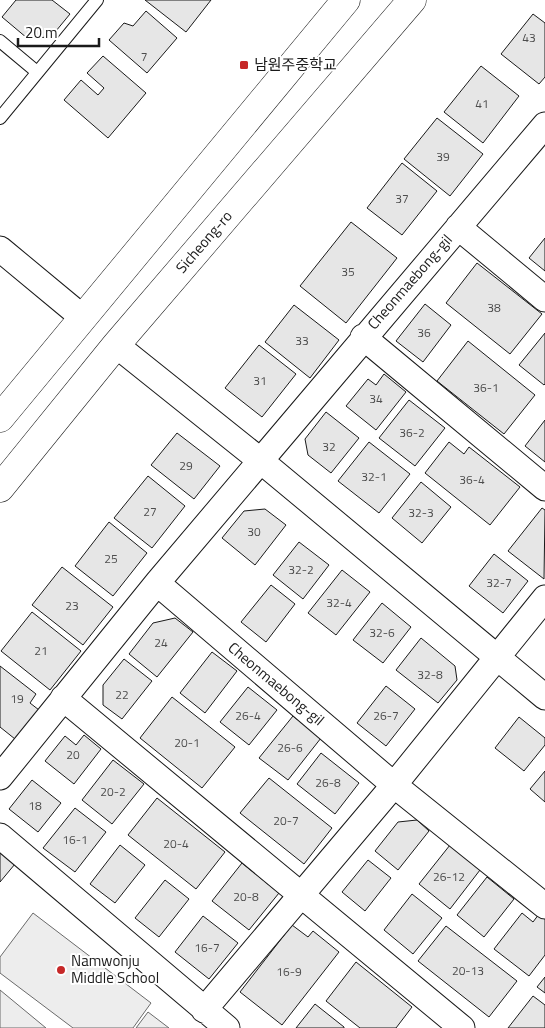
<svg xmlns="http://www.w3.org/2000/svg" width="545" height="1028" font-family="'Titillium Web','Noto Sans KR',sans-serif">
<style>
.built{fill:#ededed;stroke:#6a6a6a}
.building{fill:#e6e6e6;stroke:#1a1a1a}
.lines{fill:none;stroke-linecap:round;stroke-linejoin:round}
.service-casing{stroke:#1a1a1a;stroke-width:14}
.minor-casing{stroke:#1a1a1a;stroke-width:27}
.tertiary-casing{stroke:#1a1a1a;stroke-width:29}
.service{stroke:#fff;stroke-width:12}
.minor{stroke:#fff;stroke-width:25}
.tertiary{stroke:#fff;stroke-width:28}
.poi-dot{fill:#c62828;stroke:#fff;stroke-width:2}
.labels{text-anchor:middle;stroke-width:4;stroke-linejoin:round;paint-order:stroke}
.number-label{font-size:12px;fill:#4d4d4d}
.poi-label{font-size:15px;fill:#1a1a1a;stroke:#fff;text-anchor:start}
.street-label{font-size:15px;fill:#1a1a1a;stroke:#fff}
</style>
<rect width="100%" height="100%" fill="#fff"/>
<path class="built" d="M33,913L151,1003L133,1028H73L0,973V957Z
M0,990L46,1028H0Z
M148,1012L169,1028H136Z"/>
<path class="building" d="M16,0H52L70,14L51,37L27,38L2,17Z
M145,0H211L186,32Z
M146,11L177,38L147,73L109,40L124,23L133,26Z
M533,14L545,23V77L539,84L501,54Z
M103,56L146,93L108,138L64,100L81,80L98,95L104,88L87,73Z
M481,66L519,96L483,143L444,112Z
M437,118L483,154L450,196L404,159Z
M402,163L437,191L402,235L367,208Z
M351,222L397,258L346,323L300,286Z
M545,238V271L529,258Z
M477,263L542,314L510,354L446,303Z
M425,304L451,325L423,362L396,341Z
M294,305L339,340L310,378L265,342Z
M545,333V384L544,385L519,365Z
M468,341L535,395L504,434L437,381Z
M259,345L296,374L262,417L225,388Z
M384,374L406,392L376,430L346,406L368,379L376,385Z
M409,400L445,428L415,466L379,438Z
M326,412L359,438L331,473L308,455L305,439Z
M545,420V462L525,446Z
M177,433L220,466L194,499L151,465Z
M369,442L410,474L379,513L338,481Z
M449,442L464,454L469,447L520,487L490,525L425,473Z
M148,476L185,506L152,548L114,518Z
M421,482L451,507L422,543L392,518Z
M542,508L545,510L544,579L508,551Z
M265,509L286,525L255,565L222,538L244,511Z
M109,522L147,553L113,596L75,566Z
M299,542L329,565L303,599L273,575Z
M494,554L528,581L503,613L469,586Z
M62,567L113,607L83,645L32,605Z
M342,570L370,592L336,635L308,613Z
M271,585L295,604L266,642L241,622Z
M382,603L411,627L383,663L353,640Z
M32,612L81,651L50,690L1,651Z
M175,618L193,632L157,677L129,654L153,623Z
M421,638L455,666L457,680L438,703L396,670Z
M212,652L237,671L205,713L180,693Z
M124,659L152,681L122,719L103,705V685Z
M0,666L36,694L30,703L39,710L15,739L0,727Z
M386,686L415,709L386,746L357,723Z
M248,687L277,710L249,745L220,722Z
M172,697L235,747L202,788L140,738Z
M293,716L321,738L288,780L259,758Z
M519,717L545,738V745L524,771L495,748Z
M84,735L101,749L74,784L45,761L65,736L76,745Z
M321,753L359,783L335,814L297,784Z
M113,760L144,784L112,824L82,800Z
M545,771V802L530,789Z
M269,778L332,828L304,864L240,813Z
M32,780L61,803L38,832L9,809Z
M157,798L225,852L196,889L128,835Z
M75,808L106,832L75,872L43,848Z
M417,820L429,831L398,870L375,851L398,822Z
M120,845L145,865L115,903L90,884Z
M450,845L480,870L450,909L419,884Z
M0,852L15,864L0,882Z
M368,860L391,878L365,911L342,892Z
M242,863L279,893L249,930L212,901Z
M487,877L514,899L484,937L457,915Z
M165,880L189,899L159,937L135,918Z
M412,894L442,918L413,954L384,930Z
M522,913L533,922L539,914L545,919V955L529,976L494,949Z
M203,916L238,943L209,979L175,952Z
M292,925L308,937L313,931L339,952L282,1025L240,992Z
M446,926L517,981L489,1017L418,961Z
M356,962L412,1007L396,1028H360L326,1001Z
M545,977V993L537,987Z
M533,996L545,1005V1028H508Z
M315,1004L344,1027V1028H296Z"/>
<g class="lines">
<g class="service-casing">
<path id="service" d="M0,41L37,72
M0,118L97,0"/>
</g>
<g class="minor-casing">
<path id="minor" d="M458,227L545,299
M0,249L82,317
M363,337L545,488
M116,345L261,461L545,697
M157,583L394,785L545,906
M63,698L462,1028
M0,777L157,583L545,125
M0,836L227,1028
M204,1010L394,785L545,598"/>
</g>
<g class="tertiary-casing">
<path id="tertiary" d="M0,418L346,0
M0,488L116,345L412,0"/>
</g>
<use href="#service" class="service"/>
<use href="#minor" class="minor"/>
<use href="#tertiary" class="tertiary"/>
</g>
<g class="poi-dot">
<rect x="239" y="60" width="10" height="10" rx="2.5"/>
<circle cx="61" cy="970" r="5"/>
</g>
<g class="labels">
<g class="number-label">
<text x="529" y="42">43</text>
<text x="144" y="61">7</text>
<text x="482" y="108">41</text>
<text x="443" y="161">39</text>
<text x="402" y="203">37</text>
<text x="348" y="276">35</text>
<text x="494" y="312">38</text>
<text x="424" y="337">36</text>
<text x="302" y="345">33</text>
<text x="260" y="385">31</text>
<text x="486" y="392">36-1</text>
<text x="376" y="403">34</text>
<text x="412" y="437">36-2</text>
<text x="329" y="451">32</text>
<text x="186" y="470">29</text>
<text x="374" y="481">32-1</text>
<text x="472" y="484">36-4</text>
<text x="150" y="516">27</text>
<text x="421" y="517">32-3</text>
<text x="254" y="536">30</text>
<text x="111" y="563">25</text>
<text x="301" y="574">32-2</text>
<text x="499" y="587">32-7</text>
<text x="339" y="607">32-4</text>
<text x="72" y="610">23</text>
<text x="382" y="637">32-6</text>
<text x="161" y="647">24</text>
<text x="41" y="655">21</text>
<text x="430" y="679">32-8</text>
<text x="122" y="699">22</text>
<text x="17" y="703">19</text>
<text x="248" y="720">26-4</text>
<text x="386" y="720">26-7</text>
<text x="187" y="747">20-1</text>
<text x="290" y="752">26-6</text>
<text x="73" y="759">20</text>
<text x="328" y="787">26-8</text>
<text x="113" y="796">20-2</text>
<text x="35" y="810">18</text>
<text x="286" y="825">20-7</text>
<text x="75" y="844">16-1</text>
<text x="176" y="848">20-4</text>
<text x="449" y="881">26-12</text>
<text x="246" y="901">20-8</text>
<text x="207" y="952">16-7</text>
<text x="468" y="975">20-13</text>
<text x="289" y="976">16-9</text>
</g>
<g class="poi-label">
<text x="254" y="70">남원주중학교</text>
<text x="71" y="966">Namwonju<tspan x="71" dy="17">Middle School</tspan></text>
</g>
<g class="street-label">
<text transform="translate(204 242) rotate(-49)" y="5">Sicheong-ro</text>
<text transform="translate(410 282) rotate(-49)" y="5">Cheonmaebong-gil</text>
<text transform="translate(276 684) rotate(40)" y="5">Cheonmaebong-gil</text>
</g>
</g>
<path d="M18 38v8h81v-8" fill="none" stroke="#1a1a1a" stroke-width="2.5"/>
<text x="25" y="38" font-size="15" fill="#1a1a1a" stroke="#ffffff" stroke-width="4" paint-order="stroke">20 m</text>
</svg>
